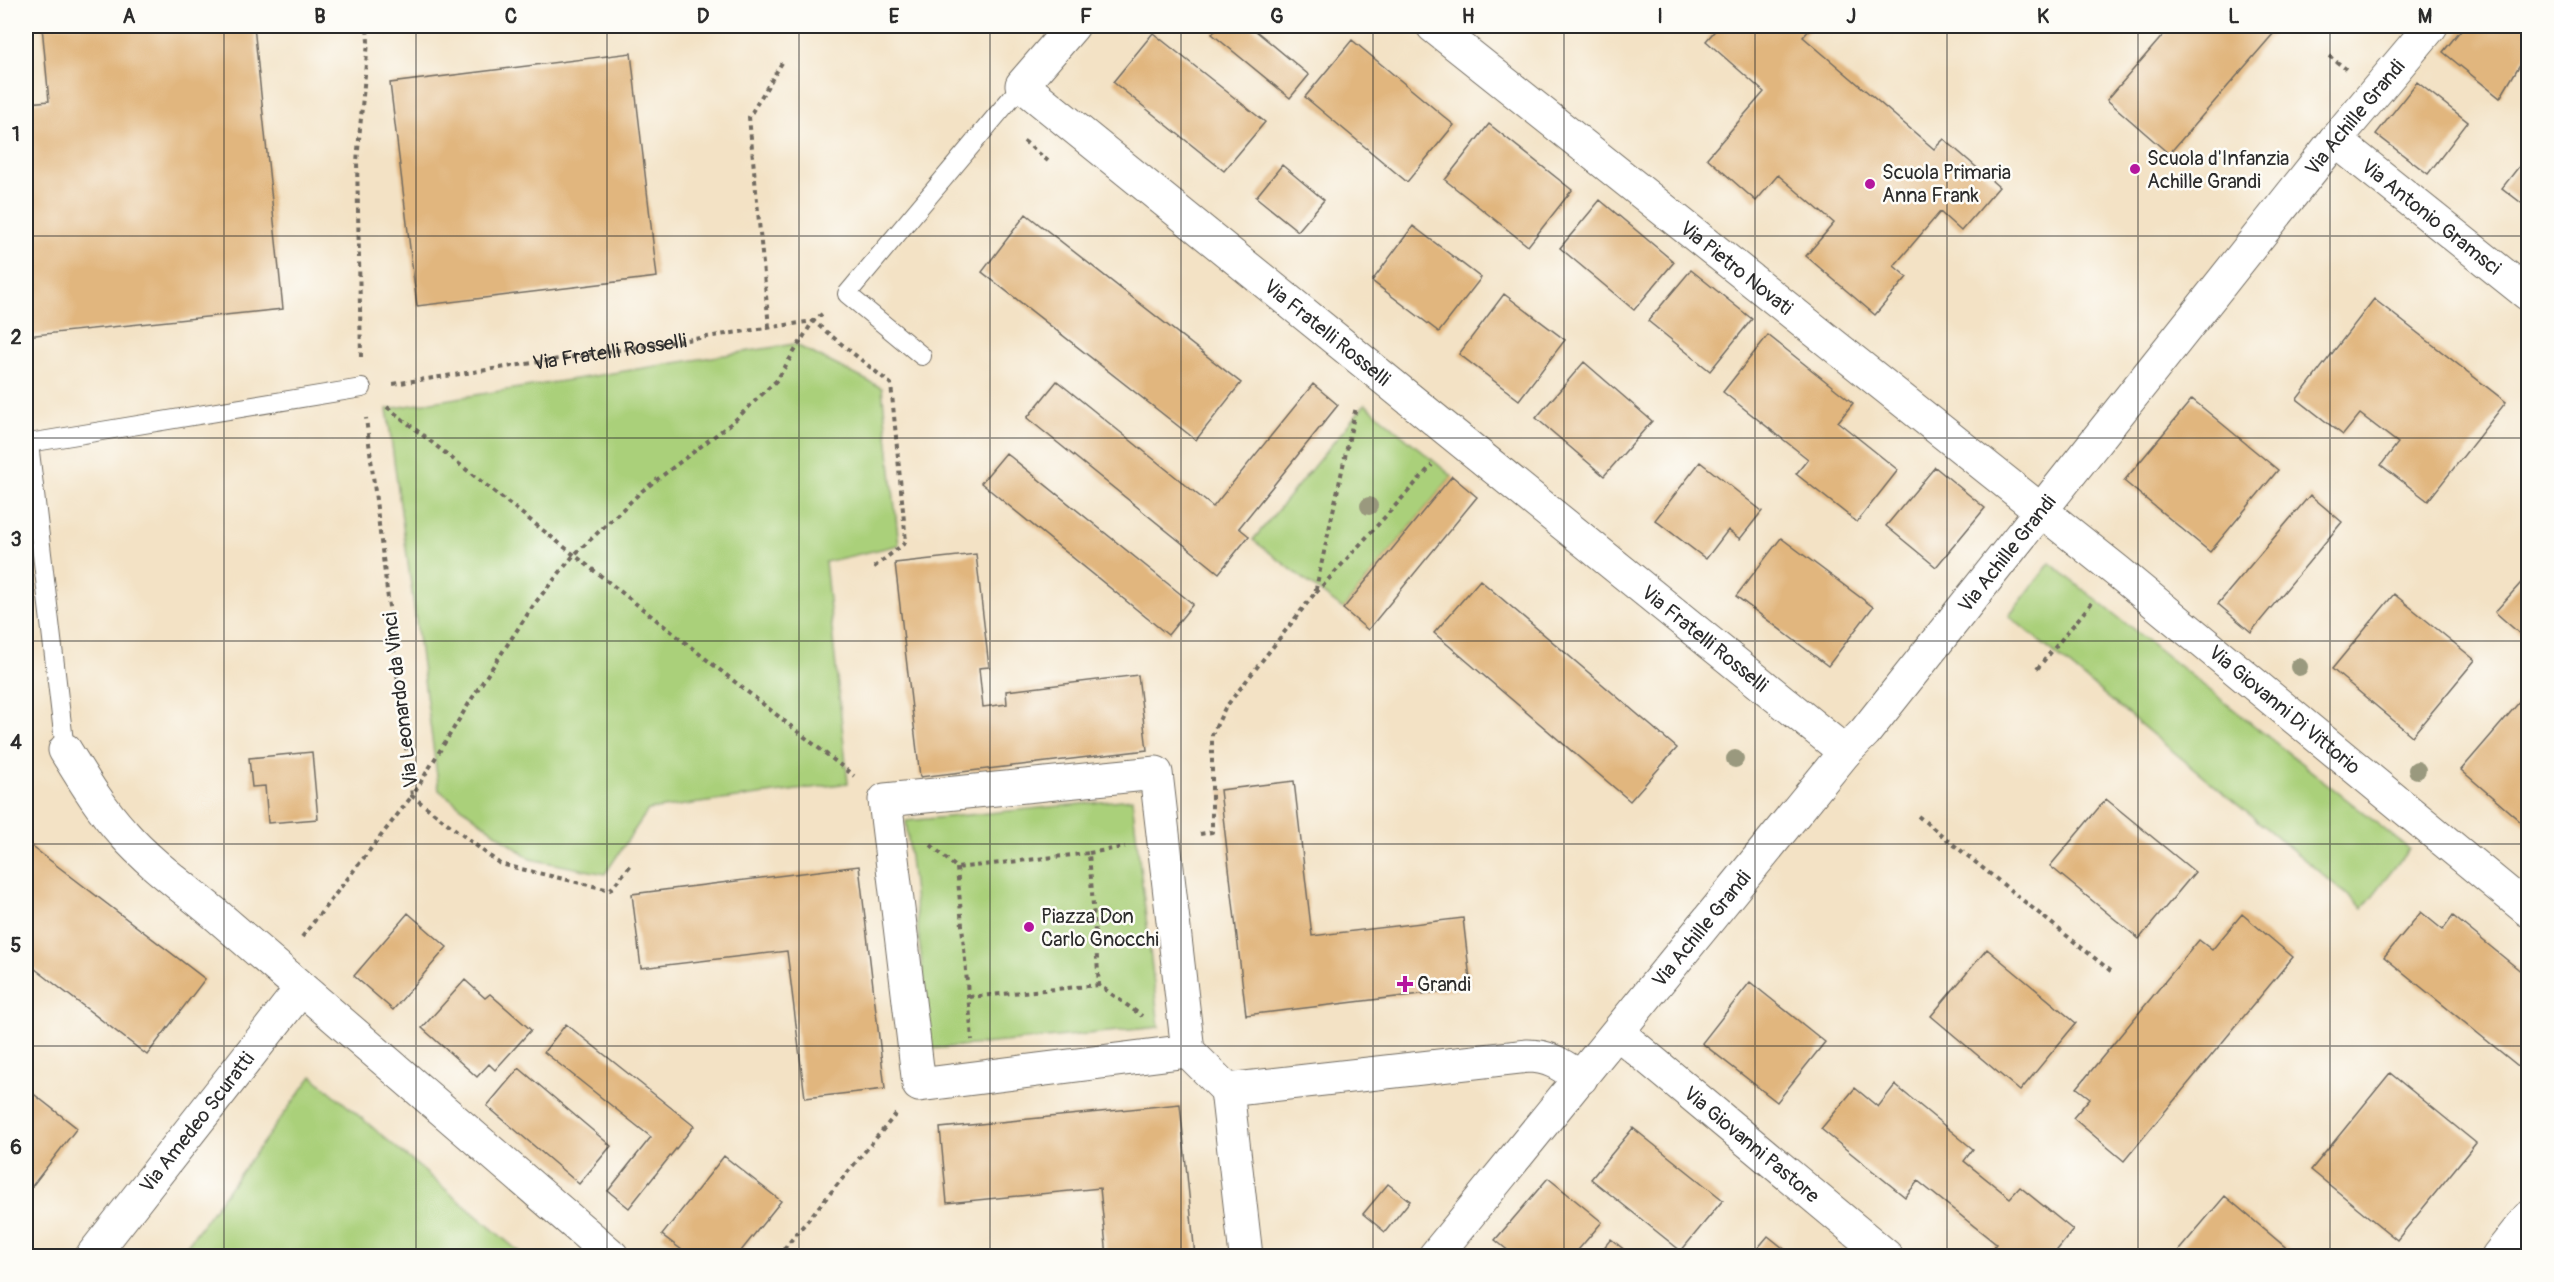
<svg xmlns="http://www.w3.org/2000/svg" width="2554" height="1282" font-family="Pangolin,sans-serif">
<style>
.green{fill:#aad07a;stroke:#6a7e52;stroke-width:1.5}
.building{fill:#e1b67e}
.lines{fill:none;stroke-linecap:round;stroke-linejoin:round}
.lane-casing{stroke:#716b61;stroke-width:20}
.street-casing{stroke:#716b61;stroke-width:35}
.path{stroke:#716b61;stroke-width:4;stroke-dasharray:4.5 4.5;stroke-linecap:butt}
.lane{stroke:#fff;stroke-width:18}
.street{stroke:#fff;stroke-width:33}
.tree{fill:#9a997e}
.grid{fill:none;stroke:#2b2b2b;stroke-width:1.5;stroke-opacity:0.55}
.poi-dot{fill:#b5179e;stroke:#fdfcf7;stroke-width:2}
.labels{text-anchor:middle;stroke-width:5;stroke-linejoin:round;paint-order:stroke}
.street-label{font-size:20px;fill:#2b2b2b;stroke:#fdfcf7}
.poi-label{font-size:20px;fill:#2b2b2b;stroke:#fdfcf7;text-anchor:start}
.neatline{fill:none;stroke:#2b2b2b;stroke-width:2}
.grid-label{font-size:20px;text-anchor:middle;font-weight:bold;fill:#2b2b2b}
</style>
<rect width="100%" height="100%" fill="#fdfcf7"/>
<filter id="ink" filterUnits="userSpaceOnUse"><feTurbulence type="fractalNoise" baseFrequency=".0167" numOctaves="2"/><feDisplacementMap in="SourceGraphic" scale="12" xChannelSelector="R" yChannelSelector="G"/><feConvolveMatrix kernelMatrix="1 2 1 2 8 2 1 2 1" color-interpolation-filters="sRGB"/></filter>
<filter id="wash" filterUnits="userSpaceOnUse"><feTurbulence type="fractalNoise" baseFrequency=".008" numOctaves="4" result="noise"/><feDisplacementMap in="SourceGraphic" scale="24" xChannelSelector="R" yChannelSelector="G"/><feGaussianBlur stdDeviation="1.35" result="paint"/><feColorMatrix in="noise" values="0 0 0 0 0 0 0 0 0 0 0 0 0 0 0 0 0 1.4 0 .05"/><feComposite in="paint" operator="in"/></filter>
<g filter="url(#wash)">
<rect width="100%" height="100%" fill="#f3e2c5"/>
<path class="green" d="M794,344L882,388L899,545L825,562L848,783L648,810L605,874L530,859L439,790L387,409Z
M1365,404L1452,476L1343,609L1253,540Z
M2050,563L2409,849L2363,908L2009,616Z
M1132,799L1159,1027L931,1049L906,821Z
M312,1076L524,1256H179Z"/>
<g id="blocks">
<path class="building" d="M42,26H254L283,309L26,336V127H32L29,103L49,101Z
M1219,26H1250L1309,75L1290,98L1212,34Z
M1719,26H1813L1803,37L1934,149L1944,139L1999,187L1961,231L1940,212L1894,266L1907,277L1875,315L1806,256L1834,223L1778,175L1756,201L1707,158L1764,92L1706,41Z
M2171,26H2280L2169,154L2107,100Z
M2464,26H2528V51L2500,98L2443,52Z
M1153,33L1265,122L1224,171L1113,82Z
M1352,40L1454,125L1407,182L1305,97Z
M631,53L657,277L417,306L390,83Z
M2417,82L2468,122L2428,174L2376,134Z
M1489,124L1572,190L1528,246L1445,180Z
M2528,155V208L2502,188Z
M1282,165L1324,200L1298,231L1256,197Z
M1600,200L1674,262L1634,310L1560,248Z
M1026,214L1241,383L1196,440L982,272Z
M1413,226L1481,278L1439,332L1372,281Z
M1691,270L1752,319L1710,371L1648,321Z
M1504,294L1565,340L1519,400L1459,354Z
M2374,299L2506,402L2428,501L2381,465L2398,443L2360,414L2343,435L2297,399Z
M1768,335L1853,403L1838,422L1898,470L1857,522L1796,474L1808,459L1723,392Z
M1584,362L1652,421L1604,476L1536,418Z
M1057,381L1213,507L1313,384L1338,405L1239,528L1249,536L1219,573L1027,418Z
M2192,399L2278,470L2210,552L2124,481Z
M1006,453L1193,604L1168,635L981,483Z
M1700,462L1762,511L1740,539L1728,530L1706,559L1655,520Z
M1935,467L1985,508L1936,567L1886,526Z
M1452,476L1477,497L1368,630L1343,609Z
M2310,495L2342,522L2251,632L2218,604Z
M1781,538L1873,607L1828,666L1736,596Z
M976,554L989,667L979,668L983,707L1007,704L1006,691L1138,675L1147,750L920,777L895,563Z
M2528,575V641L2495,612Z
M1480,580L1677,748L1630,801L1434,633Z
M2394,594L2475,660L2412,736L2332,669Z
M2522,699L2528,704V828L2461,770Z
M312,752L318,819L268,823L265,786L252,787L249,758Z
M1294,781L1312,936L1463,918L1471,988L1246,1015L1220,790Z
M2106,799L2195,872L2139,939L2050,866Z
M26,842L205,979L147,1055L26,962Z
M859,866L885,1089L805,1098L787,951L641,968L632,894Z
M2421,912L2443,930L2453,916L2528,977V1074L2384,957Z
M408,913L447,947L393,1010L354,976Z
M2242,914L2293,957L2124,1161L2073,1118L2090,1098L2077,1088L2199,940L2212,950Z
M1987,949L2076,1023L2020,1091L1931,1016Z
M465,980L485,998L490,994L531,1030L495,1070L489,1064L477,1077L422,1028Z
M1750,982L1825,1042L1777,1102L1702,1043Z
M566,1024L694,1126L629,1208L608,1191L651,1137L544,1052Z
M519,1068L611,1146L579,1184L487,1106Z
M2390,1073L2476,1143L2397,1240L2311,1170Z
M1895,1085L1973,1149L1964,1161L2010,1198L2020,1187L2073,1230L2054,1254L2056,1256H1987L1996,1244L1918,1181L1905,1197L1821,1129L1855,1088L1878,1107Z
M26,1088L77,1128L26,1194Z
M1180,1104L1195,1256H1107L1100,1188L947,1203L940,1128Z
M1633,1128L1723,1200L1681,1251L1591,1179Z
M724,1156L781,1201L737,1256H690L662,1235Z
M1548,1178L1602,1222L1573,1256H1515L1495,1240Z
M1388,1184L1410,1201L1385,1232L1363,1214Z
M2225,1196L2296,1256H2174Z
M1768,1236L1793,1256H1751Z
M1611,1239L1632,1256H1597Z"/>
</g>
</g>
<g filter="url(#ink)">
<use href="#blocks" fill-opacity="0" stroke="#716b61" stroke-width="1.5"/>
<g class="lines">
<g class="lane-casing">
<path id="lane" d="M922,356L847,294L1022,85
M65,750L29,443L362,388"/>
</g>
<g class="street-casing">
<g id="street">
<path id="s2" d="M1073,26L1022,85L1845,752"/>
<path id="s3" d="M1433,26L2117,571L2528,910"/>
<path id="s4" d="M2335,140L2528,294"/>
<path d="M65,750C83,779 100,808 123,833C149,863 183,887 213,912L612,1256"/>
<path id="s5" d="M1618,1033L1886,1256"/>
<path d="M1188,1051L919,1085L885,800L1156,773L1188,1051L1227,1090"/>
<path id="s6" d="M92,1256L301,989"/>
<path d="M1246,1256L1227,1090L1528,1056C1550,1056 1563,1066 1581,1078"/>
<path id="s7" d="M1435,1256L1845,752L1865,732L2335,140L2431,26"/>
<path d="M2498,1256L2528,1218"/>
</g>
</g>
<g class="path">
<path d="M2329,56L2346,69"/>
<path d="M1024,141L1048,161"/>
<path d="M769,327L749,117L783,61"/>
<path d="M361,357L357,161L368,42L367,26"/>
<path id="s1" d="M393,384L813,321L822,314"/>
<path d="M387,407L854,776"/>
<path d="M1316,593L1432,465"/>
<path d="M2037,669L2094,600"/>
<path d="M1918,816L2112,972"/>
<path d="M1200,834L1212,832V735L1225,708L1315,593L1356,407L1357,408"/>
<path d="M931,845L957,868L1089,853L1099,985L1142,1016"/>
<path d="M1089,853L1125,847"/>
<path d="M630,866L610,890L500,864L412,796L476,692L535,603L574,555L642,491L733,422L777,380L813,321L891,384L906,542L873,568"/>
<path d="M957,868L972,1040"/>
<path d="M302,937L412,796L366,418"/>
<path d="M969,997L1099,985"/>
<path d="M778,1256L896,1114"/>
</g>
<use href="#lane" class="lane"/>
<use href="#street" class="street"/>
</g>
<g class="tree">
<circle cx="1369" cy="506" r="9"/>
<circle cx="2299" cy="667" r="9"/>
<circle cx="1735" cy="759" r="9"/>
<circle cx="2417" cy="770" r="9"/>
</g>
</g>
<path class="grid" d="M224,26V1256M416,26V1256M607,26V1256M799,26V1256M990,26V1256M1181,26V1256M1373,26V1256M1564,26V1256M1755,26V1256M1947,26V1256M2138,26V1256M2330,26V1256M26,236H2528M26,438H2528M26,641H2528M26,844H2528M26,1046H2528"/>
<g class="poi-dot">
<circle cx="2135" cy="169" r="6"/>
<circle cx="1870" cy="184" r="6"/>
<circle cx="1029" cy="927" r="6"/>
<path d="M1402 975h6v6h6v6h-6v6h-6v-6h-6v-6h6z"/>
</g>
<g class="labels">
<g class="street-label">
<text dy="7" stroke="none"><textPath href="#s7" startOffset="1464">Via Achille Grandi</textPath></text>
<text dy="7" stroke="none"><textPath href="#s4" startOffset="123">Via Antonio Gramsci</textPath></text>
<text dy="7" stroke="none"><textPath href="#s3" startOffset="388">Via Pietro Novati</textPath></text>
<text dy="7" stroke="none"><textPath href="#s2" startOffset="471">Via Fratelli Rosselli</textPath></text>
<text dy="7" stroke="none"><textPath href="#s1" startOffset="219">Via Fratelli Rosselli</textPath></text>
<text dy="7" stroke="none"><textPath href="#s7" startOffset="906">Via Achille Grandi</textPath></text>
<text dy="7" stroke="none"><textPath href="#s2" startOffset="957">Via Fratelli Rosselli</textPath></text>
<text transform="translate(400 700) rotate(-97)" y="7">Via Leonardo da Vinci</text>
<text dy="7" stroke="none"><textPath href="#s3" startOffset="1092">Via Giovanni Di Vittorio</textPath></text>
<text dy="7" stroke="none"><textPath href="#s7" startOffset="422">Via Achille Grandi</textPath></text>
<text dy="7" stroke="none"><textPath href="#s6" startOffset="170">Via Amedeo Scuratti</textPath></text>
<text dy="7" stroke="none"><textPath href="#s5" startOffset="174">Via Giovanni Pastore</textPath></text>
</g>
<g class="poi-label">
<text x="2147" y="165">Scuola d'Infanzia<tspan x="2147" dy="23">Achille Grandi</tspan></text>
<text x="1882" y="179">Scuola Primaria<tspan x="1882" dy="23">Anna Frank</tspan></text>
<text x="1041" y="923">Piazza Don<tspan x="1041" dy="23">Carlo Gnocchi</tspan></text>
<text x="1417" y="991">Grandi</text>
</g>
</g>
<rect width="2554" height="1282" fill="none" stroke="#fdfcf7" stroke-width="66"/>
<rect x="33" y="33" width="2488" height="1216" class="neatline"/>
<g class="grid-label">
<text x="129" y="23">A</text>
<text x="320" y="23">B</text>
<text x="511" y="23">C</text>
<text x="703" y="23">D</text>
<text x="894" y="23">E</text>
<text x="1086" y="23">F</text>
<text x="1277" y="23">G</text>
<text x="1468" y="23">H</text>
<text x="1660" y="23">I</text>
<text x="1851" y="23">J</text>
<text x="2043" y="23">K</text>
<text x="2234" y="23">L</text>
<text x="2425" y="23">M</text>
<text x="16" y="141">1</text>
<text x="16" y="344">2</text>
<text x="16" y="546">3</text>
<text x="16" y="749">4</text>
<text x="16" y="952">5</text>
<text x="16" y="1154">6</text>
</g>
</svg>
